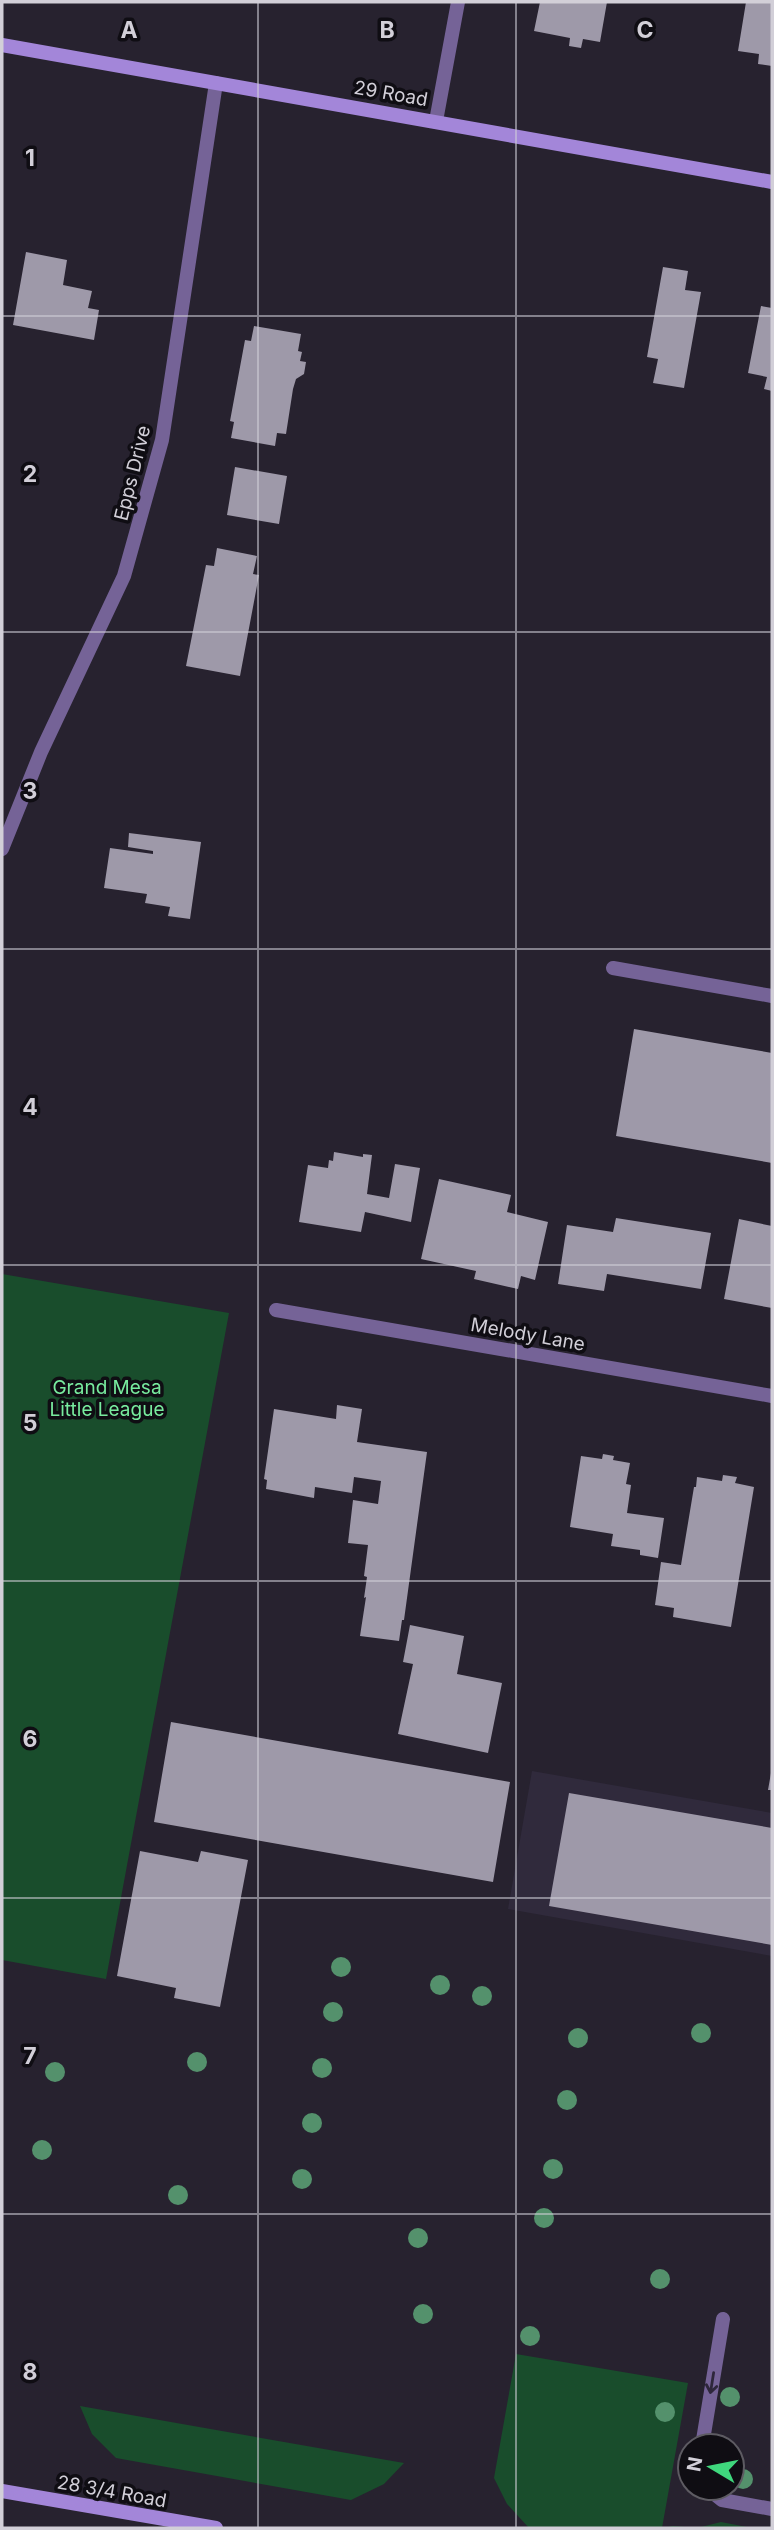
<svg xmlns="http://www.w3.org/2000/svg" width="774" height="2530" font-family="Inter,sans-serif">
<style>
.built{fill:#302a3c}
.green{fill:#194d2c}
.building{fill:#9e99a9}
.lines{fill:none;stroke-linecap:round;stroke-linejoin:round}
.lane{stroke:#756397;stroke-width:14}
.street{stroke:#756397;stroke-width:14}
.secondary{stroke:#a386d9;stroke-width:14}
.tree{fill:#54916c}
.oneway{stroke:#2e273b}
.grid{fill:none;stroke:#d2cfd8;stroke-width:2;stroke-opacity:0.55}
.labels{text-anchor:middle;stroke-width:7;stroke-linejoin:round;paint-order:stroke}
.street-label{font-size:19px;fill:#d2cfd8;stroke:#0f0d13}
.park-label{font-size:19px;fill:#78eb9e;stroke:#0f0d13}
.grid-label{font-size:23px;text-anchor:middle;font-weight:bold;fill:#d2cfd8;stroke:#0f0d13;stroke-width:7;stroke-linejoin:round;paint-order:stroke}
</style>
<rect width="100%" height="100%" fill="#27222f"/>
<path class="built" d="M532,1771L772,1813V1956L508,1909Z"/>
<path class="green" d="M2,1274L229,1313L106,1979L2,1960Z
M516,2354L688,2383L662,2528L673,2526L697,2528L721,2522L752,2528H529L507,2504L494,2478Z
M80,2406L381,2459L404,2463L384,2484L351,2500L116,2458L92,2434Z"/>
<path class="building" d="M540,2H607L600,42L583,39L581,48L569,46L570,38L534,31Z
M746,2H772V66L758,64L759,54L738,51Z
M26,252L67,260L63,285L92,291L88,308L99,310L94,340L13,325Z
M663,267L688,271L685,290L701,292L684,388L653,383L658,359L647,357Z
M761,306L772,308V391L764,389L767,377L748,373Z
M254,326L301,334L298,351L302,352L300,361L306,362L304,374L296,379L293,389L286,434L277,433L275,446L231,438L234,422L230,421L245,340L251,341Z
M235,467L287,476L279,524L227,515Z
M217,548L257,556L253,574L259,575L240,676L186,666L206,565L214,566Z
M129,833L201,842L190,919L168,916L170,907L145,903L147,894L104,888L110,848L153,854V851L128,847Z
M634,1029L772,1053V1163L616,1136Z
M334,1152L363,1157V1154L372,1155L367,1194L389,1198L395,1164L420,1168L411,1222L365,1212L361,1232L299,1222L308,1165L328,1168L329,1160L333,1161Z
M439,1179L511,1195L507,1212L548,1222L535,1280L521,1276L518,1289L474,1279L476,1271L421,1259Z
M616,1218L711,1233L701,1289L607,1274L604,1291L558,1284L567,1225L613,1232Z
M739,1219L772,1226V1308L724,1299Z
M337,1405L362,1409L357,1442L427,1452L404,1620H402L399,1641L360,1636L366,1597L364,1598L367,1577L364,1576L368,1545L348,1543L353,1500L378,1504L381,1481L354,1477L352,1493L315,1487L314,1498L266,1489L267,1480L264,1479L274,1409L336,1419Z
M603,1454L614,1456L613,1460L630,1463L626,1484L631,1485L627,1513L664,1518L658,1558L640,1555V1550L611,1546L613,1534L570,1527L581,1456L602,1459Z
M723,1475L737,1477L735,1483L754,1487L731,1627L673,1617L674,1608L655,1605L661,1562L681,1565L694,1487H696L697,1477L722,1481Z
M410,1625L464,1636L457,1674L502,1683L488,1753L398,1734L413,1664L403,1662Z
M171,1722L510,1782L493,1882L154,1822Z
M771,1773H772V1790H768Z
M569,1793L772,1828V1945L549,1906Z
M140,1851L198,1862L201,1851L248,1860L220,2007L174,1998L176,1988L117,1976Z"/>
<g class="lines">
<path class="lane" d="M613,968L772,996
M702,2446L723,2319
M707,2488L722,2500L772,2509"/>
<path class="street" d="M436,121L458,2
M2,849L41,752L124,576L162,440L216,83
M276,1310L772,1396"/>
<path class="secondary" d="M2,45L772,182
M2,2491L216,2528"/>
</g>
<g class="tree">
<circle cx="341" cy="1967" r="10"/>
<circle cx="440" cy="1985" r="10"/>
<circle cx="482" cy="1996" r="10"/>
<circle cx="333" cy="2012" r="10"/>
<circle cx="701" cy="2033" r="10"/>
<circle cx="578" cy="2038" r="10"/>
<circle cx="197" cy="2062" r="10"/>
<circle cx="322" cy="2068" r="10"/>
<circle cx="55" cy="2072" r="10"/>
<circle cx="567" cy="2100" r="10"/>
<circle cx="312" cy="2123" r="10"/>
<circle cx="42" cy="2150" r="10"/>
<circle cx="553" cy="2169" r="10"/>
<circle cx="302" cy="2179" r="10"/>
<circle cx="178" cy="2195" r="10"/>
<circle cx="544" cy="2218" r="10"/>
<circle cx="418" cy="2238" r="10"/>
<circle cx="660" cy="2279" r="10"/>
<circle cx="423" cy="2314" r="10"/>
<circle cx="530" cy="2336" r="10"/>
<circle cx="730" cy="2397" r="10"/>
<circle cx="665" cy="2412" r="10"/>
<circle cx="743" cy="2479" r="10"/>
</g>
<defs><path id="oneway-shaft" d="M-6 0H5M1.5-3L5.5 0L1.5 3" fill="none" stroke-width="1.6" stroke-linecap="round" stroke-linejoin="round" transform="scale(1.75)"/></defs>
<use class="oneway" href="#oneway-shaft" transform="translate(712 2383) rotate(99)"/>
<path class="grid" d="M258,2V2528M516,2V2528M2,316H772M2,632H772M2,949H772M2,1265H772M2,1581H772M2,1898H772M2,2214H772"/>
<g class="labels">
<g class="street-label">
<text transform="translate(391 93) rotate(10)" y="7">29 Road</text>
<text transform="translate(132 473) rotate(-76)" y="7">Epps Drive</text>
<text transform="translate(528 1334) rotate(10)" y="7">Melody Lane</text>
<text transform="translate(112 2491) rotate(10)" y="7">28 3/4 Road</text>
</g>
<g class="park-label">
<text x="107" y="1394">Grand Mesa<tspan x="107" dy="22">Little League</tspan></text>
</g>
</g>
<g class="grid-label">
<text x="129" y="38">A</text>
<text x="387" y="38">B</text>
<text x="645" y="38">C</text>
<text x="30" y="166">1</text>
<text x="30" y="482">2</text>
<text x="30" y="799">3</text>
<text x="30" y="1115">4</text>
<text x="30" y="1431">5</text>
<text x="30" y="1747">6</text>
<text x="30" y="2064">7</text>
<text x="30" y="2380">8</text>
</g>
<rect width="774" height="2530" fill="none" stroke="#d2cfd8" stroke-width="7"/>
<g transform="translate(711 2467) rotate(280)"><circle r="33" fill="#0f0d13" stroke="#5d5b62" stroke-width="2"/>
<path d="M0-5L12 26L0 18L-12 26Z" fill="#3fd77d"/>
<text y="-10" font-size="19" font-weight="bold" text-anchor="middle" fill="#d2cfd8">N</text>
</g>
</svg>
